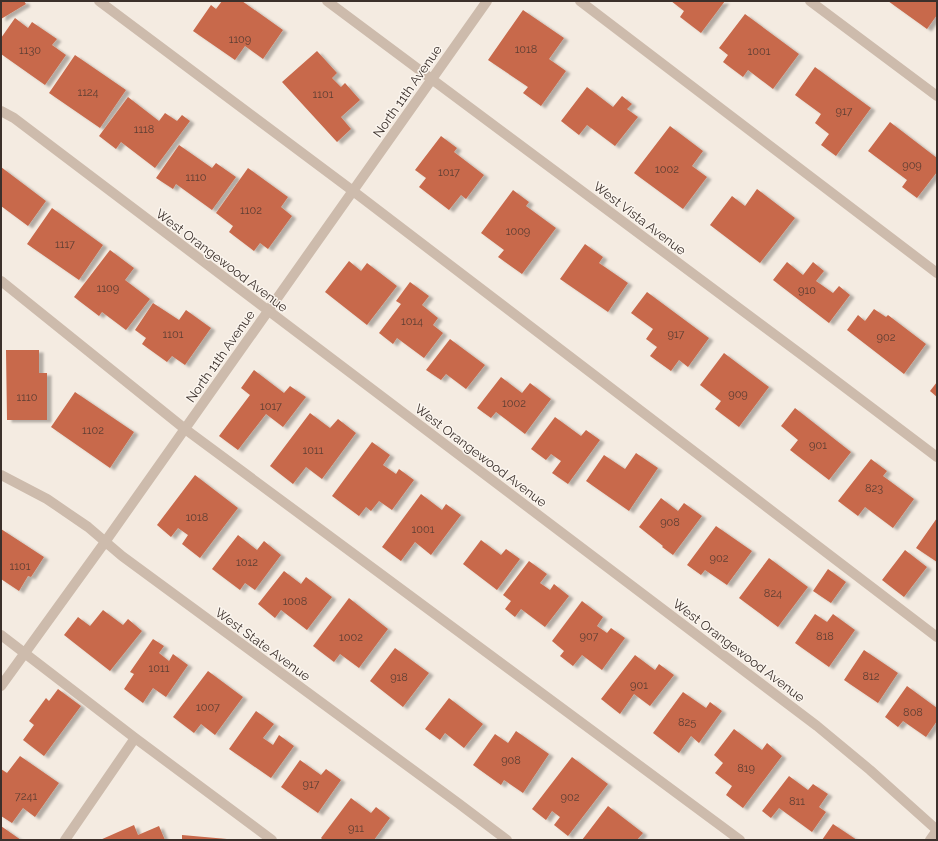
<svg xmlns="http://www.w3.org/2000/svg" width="938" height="841" font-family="Raleway,sans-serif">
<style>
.building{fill:#c8694b;filter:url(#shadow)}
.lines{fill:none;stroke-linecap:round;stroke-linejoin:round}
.minor{stroke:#cdbbac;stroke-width:10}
.labels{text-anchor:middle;stroke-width:3;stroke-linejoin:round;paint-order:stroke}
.number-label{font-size:11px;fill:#5e3e33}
.street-label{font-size:13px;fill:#3b302b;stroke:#fbf5ee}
</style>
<defs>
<filter id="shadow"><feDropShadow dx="4.5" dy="2.5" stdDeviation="1" flood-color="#0004"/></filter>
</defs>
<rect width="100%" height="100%" fill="#f4ebe1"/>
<path class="building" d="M1,1H24L26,4L1,19Z
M222,1H242L283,30L263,59L245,46L235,60L193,31L211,5L216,9Z
M671,1H725L701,33L680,17L684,11Z
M888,1H937V15L927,29Z
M523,10L564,38L549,59L566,71L541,106L523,93L528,87L488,60Z
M745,14L799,54L773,89L748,70L743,77L723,62L728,55L719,48Z
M15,18L28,28L32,22L57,39L52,45L66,55L45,85L1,54V38Z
M317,51L337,73L332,78L341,87L345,83L360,100L341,117L351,129L337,142L282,82Z
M75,55L126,90L100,128L49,93Z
M815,67L871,108L836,156L821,145L829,134L815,123L821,114L795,95Z
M587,87L613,107L622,96L632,104L627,109L638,117L615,146L587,125L579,135L561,121Z
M128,97L159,121L165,113L177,121L182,115L190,121L155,168L121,142L116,149L99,136Z
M890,122L937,158V172L917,198L902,187L907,180L868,151Z
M670,126L703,151L692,166L707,177L683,209L634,173Z
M441,136L457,148L454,152L484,175L466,199L461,195L449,210L419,187L426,178L415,170Z
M179,145L212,168L216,163L236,177L212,210L176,184L173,189L156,178Z
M1,167L46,201L28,226L1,206Z
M248,168L288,197L281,207L292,216L268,249L260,243L254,251L229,232L233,226L216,213Z
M757,189L795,218L760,263L710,225L732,196L745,206Z
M513,190L529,202L526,206L556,228L522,274L498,257L504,250L481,233Z
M52,208L103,245L79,280L27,244Z
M585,244L603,257L599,263L628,283L608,312L560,279Z
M110,250L134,268L125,280L150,299L126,330L102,312L99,316L74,297Z
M349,261L361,271L367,263L397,286L367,325L325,292Z
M787,262L803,275L813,262L824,271L816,281L833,293L839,286L850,295L829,323L773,280Z
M410,282L429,296L422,305L438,318L433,325L443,333L424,358L397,338L393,344L379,333L401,304L396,301Z
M647,292L709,338L688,367L679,360L671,371L650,356L657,347L646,339L653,329L631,313Z
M153,303L179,320L186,310L211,328L185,365L172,356L167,362L142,344L146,338L135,330Z
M874,309L886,317L888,315L926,344L904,374L847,330L858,315L865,321Z
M450,339L485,365L466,389L446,374L441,380L426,370Z
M6,350H39V373H47V420H7Z
M724,353L769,387L739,427L715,409L721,401L700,385Z
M254,370L284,393L290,386L306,397L283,427L266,414L238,450L219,436L250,395L241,388Z
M501,377L522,393L530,383L551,399L525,434L496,412L491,418L477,408Z
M937,382V397L930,391Z
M75,392L134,432L110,468L51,427Z
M795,408L851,452L829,480L790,450L798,440L781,426Z
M310,413L330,428L338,419L356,433L322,479L306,467L293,484L270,466Z
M555,417L581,436L586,430L600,440L568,484L552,473L561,461L551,454L546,460L531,449Z
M372,442L390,455L383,465L396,474L399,469L414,480L392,510L379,501L371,511L366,507L359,516L332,496Z
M636,453L658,468L629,511L586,481L604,455L625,469Z
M871,459L887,471L883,476L914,499L893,528L865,507L858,516L838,501Z
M195,475L238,508L200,558L182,544L188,535L178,528L171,537L157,525Z
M421,494L442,510L446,504L461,515L431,555L415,542L401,561L382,547Z
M661,498L678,511L684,503L702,516L673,555L662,547L663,546L639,527Z
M937,518V562L916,548Z
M716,526L752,551L727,585L705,570L701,575L687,565Z
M1,529L44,557L31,577L28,576L19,591L1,579Z
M238,535L257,550L264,541L281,555L255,590L245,583L240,590L212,569Z
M481,540L501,555L506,549L520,559L497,590L463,564Z
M905,550L927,567L904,597L882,580Z
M769,558L808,587L778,627L739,598Z
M529,561L547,574L540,583L550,590L554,584L569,596L545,627L521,609L515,617L505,609L511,601L503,595Z
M828,569L846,582L831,603L813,591Z
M284,571L301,584L306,577L332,597L307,630L281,610L275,618L258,604Z
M349,598L388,629L359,668L340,654L334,662L313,646Z
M582,601L603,617L597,626L607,633L611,628L625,638L602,670L582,655L573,666L560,656L564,651L552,641Z
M103,610L123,625L128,619L142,631L110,671L64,635L78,617L90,626Z
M815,614L827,622L833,614L855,630L829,667L795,643Z
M153,639L164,646L159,653L169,661L173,654L188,665L166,697L153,688L143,703L124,689L134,674L130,672Z
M395,648L429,673L403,707L370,681Z
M864,650L898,673L878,703L844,680Z
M635,655L655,670L659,664L674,675L650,706L634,694L620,714L601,699Z
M208,671L243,697L215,735L201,724L194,733L173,717Z
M907,686L937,708V721L926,737L903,721L898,727L885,717Z
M58,689L81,706L44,756L23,740L34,725L29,721L46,698L49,701Z
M683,692L706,708L710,702L722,711L699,743L691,736L679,753L653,733Z
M449,698L483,724L464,748L445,733L440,740L425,729Z
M256,711L274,724L263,738L273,745L279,735L294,746L271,778L229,749Z
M734,729L762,750L767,743L782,756L743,808L726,795L732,786L715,773L723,763L714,755Z
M516,731L549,754L523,793L504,780L501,785L473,765L495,734L508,743Z
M20,756L59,783L35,817L23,808L12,823L1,816V769L7,773Z
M572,757L608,784L568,836L554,825L560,817L552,811L546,820L532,809Z
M300,760L321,775L326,769L341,780L318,813L281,787Z
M789,776L808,790L813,784L828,794L819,807L826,812L812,832L779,808L771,818L762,811Z
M351,798L371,813L376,807L390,818L374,840H323L321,838Z
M608,806L643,833L637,840H582Z
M833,824L857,840H822Z
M134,825L138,835L159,826L165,840H100Z
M1,826L21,840H1Z
M182,835L227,839V840H182Z"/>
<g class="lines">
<path class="minor" d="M99,1L353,191L937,637
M327,1L806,358L937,457
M580,1L937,273
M810,1L937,96
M1,111L14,118L817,726L870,770L937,830
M1,281L185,429L740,840
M1,475L47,499L88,527L122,556L458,803L507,840
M1,635L135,738L272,840
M1,686L105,542L487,1
M65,840L135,738
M930,840L937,830"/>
</g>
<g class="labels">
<g class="number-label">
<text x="240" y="43">1109</text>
<text x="526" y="53">1018</text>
<text x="30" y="54">1130</text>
<text x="759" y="55">1001</text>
<text x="88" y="96">1124</text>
<text x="323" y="98">1101</text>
<text x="844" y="115">917</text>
<text x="144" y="133">1118</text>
<text x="912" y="169">909</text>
<text x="667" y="173">1002</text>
<text x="449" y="176">1017</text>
<text x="196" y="181">1110</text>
<text x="251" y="214">1102</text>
<text x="518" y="235">1009</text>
<text x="65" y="248">1117</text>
<text x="108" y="292">1109</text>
<text x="807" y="294">910</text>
<text x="412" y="325">1014</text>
<text x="173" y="338">1101</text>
<text x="676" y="338">917</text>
<text x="886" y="341">902</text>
<text x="738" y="398">909</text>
<text x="27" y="401">1110</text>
<text x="514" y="407">1002</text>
<text x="271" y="410">1017</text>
<text x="93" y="434">1102</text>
<text x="818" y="449">901</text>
<text x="313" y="454">1011</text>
<text x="874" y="492">823</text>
<text x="197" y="521">1018</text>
<text x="670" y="526">908</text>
<text x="423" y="533">1001</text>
<text x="719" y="562">902</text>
<text x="247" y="566">1012</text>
<text x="20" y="570">1101</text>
<text x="773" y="597">824</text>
<text x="295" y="605">1008</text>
<text x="589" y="640">907</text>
<text x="825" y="640">818</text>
<text x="351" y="641">1002</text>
<text x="159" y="672">1011</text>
<text x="871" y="680">812</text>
<text x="399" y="681">918</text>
<text x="639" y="689">901</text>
<text x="208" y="711">1007</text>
<text x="913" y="716">808</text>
<text x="687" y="726">825</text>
<text x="511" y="764">908</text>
<text x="746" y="772">819</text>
<text x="311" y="788">917</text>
<text x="26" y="800">7241</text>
<text x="570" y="801">902</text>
<text x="797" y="805">811</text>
<text x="356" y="832">911</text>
</g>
<g class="street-label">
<text transform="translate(407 91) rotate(-55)" y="5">North 11th Avenue</text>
<text transform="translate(640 218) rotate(37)" y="5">West Vista Avenue</text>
<text transform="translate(222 260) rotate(37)" y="5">West Orangewood Avenue</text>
<text transform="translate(220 356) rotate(-55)" y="5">North 11th Avenue</text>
<text transform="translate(481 455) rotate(37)" y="5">West Orangewood Avenue</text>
<text transform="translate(263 644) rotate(36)" y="5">West State Avenue</text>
<text transform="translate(739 650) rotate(37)" y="5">West Orangewood Avenue</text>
</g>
</g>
<rect width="938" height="841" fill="none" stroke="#3b302b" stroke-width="4"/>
</svg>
